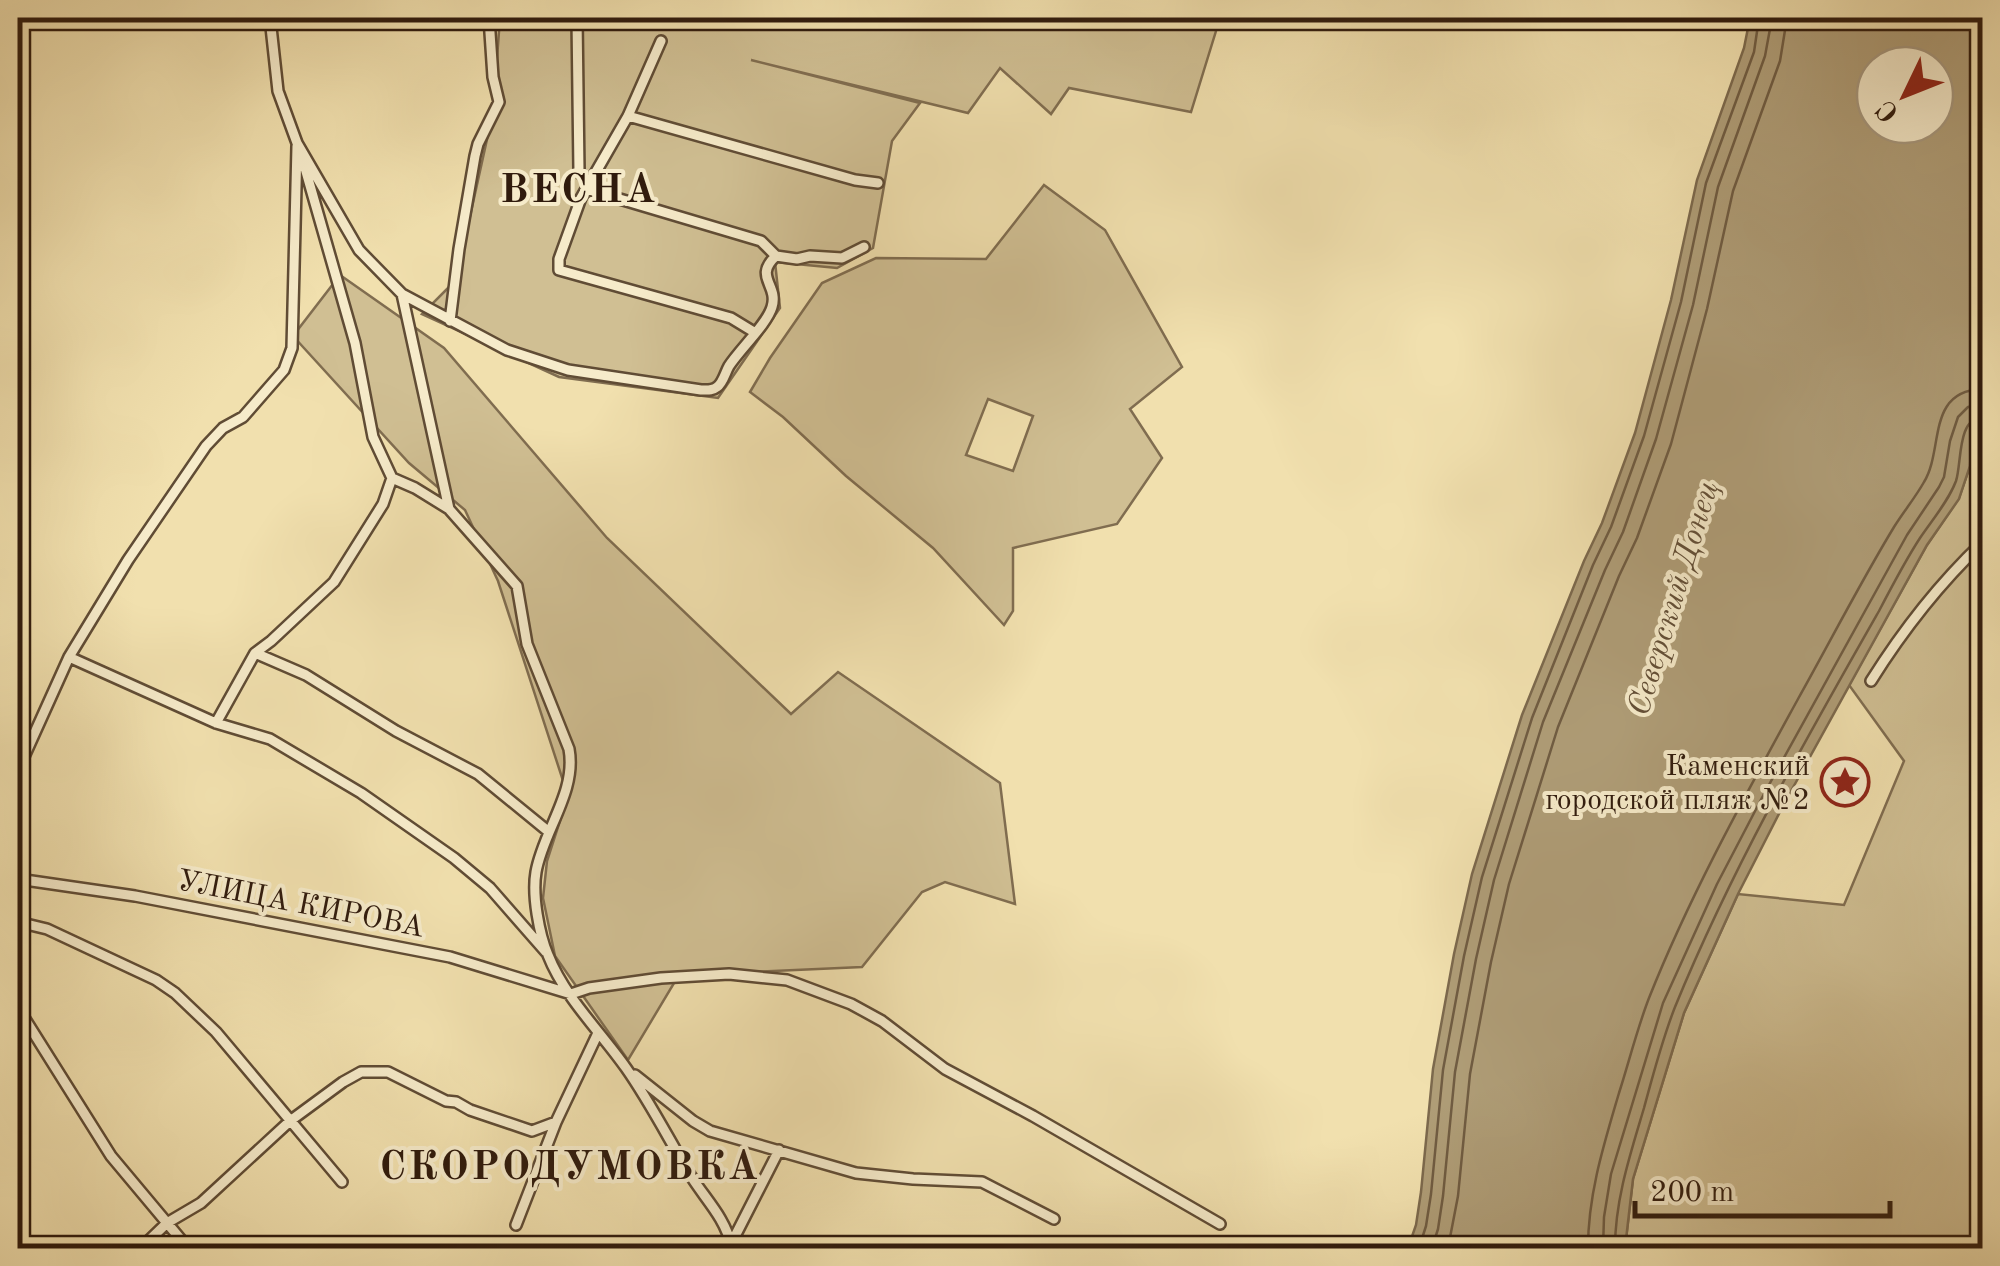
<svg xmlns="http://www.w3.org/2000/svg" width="2000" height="1266" font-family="'Old Standard TT',serif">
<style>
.green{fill:#d0bf93;stroke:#806d50;stroke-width:2.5;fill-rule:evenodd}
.water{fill:#af9d77;stroke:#7c694d;stroke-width:2.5;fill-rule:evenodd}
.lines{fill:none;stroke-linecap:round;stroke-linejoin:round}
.shore{stroke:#705c42;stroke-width:2.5}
.street-casing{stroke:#604c35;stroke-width:14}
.street{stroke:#f6ebca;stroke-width:9}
.labels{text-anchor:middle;stroke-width:8;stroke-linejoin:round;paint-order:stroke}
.poi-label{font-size:30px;fill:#301b0d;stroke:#f6ebca;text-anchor:end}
.street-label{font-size:30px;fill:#301b0d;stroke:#f6ebca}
.water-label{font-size:32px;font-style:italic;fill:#634f37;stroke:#f6ebca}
.district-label{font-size:40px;font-weight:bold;letter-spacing:2.5px;fill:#301b0d;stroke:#f6ebca}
</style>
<rect width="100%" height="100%" fill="#f1e0ae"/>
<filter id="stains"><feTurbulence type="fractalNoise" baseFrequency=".002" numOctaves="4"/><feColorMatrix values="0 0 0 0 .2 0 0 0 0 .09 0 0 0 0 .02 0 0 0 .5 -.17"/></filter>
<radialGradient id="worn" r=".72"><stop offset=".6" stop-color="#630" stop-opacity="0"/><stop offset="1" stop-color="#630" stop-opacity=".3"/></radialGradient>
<path class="green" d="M500,18H1220L1191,112L1069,88L1051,114L1000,68L968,113L751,60L920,103L892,141L873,248L837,268L775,262L780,308L718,398L559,377L422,314L456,280L493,112Z
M1044,185L1105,230L1182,367L1130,409L1162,458L1117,524L1013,548V611L1004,625L933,548L846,476L783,417L750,392L770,358L822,283L876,258L986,259ZM988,399L1033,416L1013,471L966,455Z
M340,275L444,348L607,538L791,714L838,672L1000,783L1015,904L945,882L922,892L862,967L709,974L680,973L628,1060L555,956L543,898L547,861L568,796L498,581L465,510L409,463L293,336Z
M1982,417V1248H1625L1633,1179L1684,1013L1738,894L1844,905L1904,761L1849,685L1927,545L1959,498L1970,466L1971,447Z"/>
<path class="water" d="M1750,18H1982V417L1971,447L1970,466L1959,499L1927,545L1785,802L1738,894L1684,1013L1633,1179L1625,1248H1408L1416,1225L1421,1192L1433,1069L1454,954L1472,874L1522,715L1584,561L1602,523L1635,433L1671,300L1697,180L1744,48ZM1875,65H1935V125H1875Z"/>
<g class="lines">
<path class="shore" d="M1419,1248L1426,1226L1431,1194L1443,1070L1464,956L1482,877L1532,718L1593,565L1611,527L1644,436L1681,302L1706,183L1754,52L1759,18
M1432,1248L1438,1229L1443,1196L1455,1072L1476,959L1494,880L1543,722L1605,570L1623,532L1656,439L1693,305L1718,187L1765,56L1772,18
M1448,1248L1458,1196L1470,1074L1491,962L1509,884L1558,727L1619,576L1637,538L1671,444L1707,309L1733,191L1780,61L1787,18
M1588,1248C1588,1194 1604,1144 1619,1093C1629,1062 1637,1029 1649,998C1690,895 1745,796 1798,699C1830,642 1860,583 1894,527C1904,511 1915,498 1924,482C1944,450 1926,391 1982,389
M1603,1248L1604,1217L1611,1174L1663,1003L1717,884L1765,792L1907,535L1939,487L1944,477L1950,441L1958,417L1968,407L1982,404
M1615,1248C1615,1200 1630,1155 1644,1108C1653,1075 1662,1040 1675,1007C1731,870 1806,739 1879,611C1892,586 1905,561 1920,538C1932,520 1948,502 1956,481C1962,462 1957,419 1982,417"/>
<g class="street-casing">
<path id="street" d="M270,18L278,91L297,143L359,250L402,294L507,350L568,370L701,390C707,390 712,391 717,387C723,383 725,373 729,366C740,349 767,324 772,307C779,285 753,277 776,256
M577,18L579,172L590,182
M661,41L628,116L581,198L559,259V270L731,318L754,332
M628,116L855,180L878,183
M301,154L355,343L373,437L392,478
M586,189L761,241L776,256L797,259L810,256L842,258L864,247
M402,294L449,509
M450,321L459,249L475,156L478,144L499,102L493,77L489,18
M392,478L415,488L449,509L517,586L527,644L569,749C577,792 543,831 536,872C532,895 539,934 548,955C565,998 600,1031 626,1068C650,1102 668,1138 689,1173C704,1198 725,1217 731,1245
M255,653L306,675L396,731L478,774L549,832
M69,657L216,723L270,739L361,793L454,858L490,888L546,952
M1871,681C1903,630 1939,584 1982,543
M216,723L255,653L271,641L334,582L383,504L392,478
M18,770L69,657L128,560L206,446L223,428L243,417L284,370L292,348L297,146
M18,879L135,896L450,957L571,994L589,988L661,978L729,974L787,980L851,1004L882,1021L945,1069L1033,1116L1220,1224
M18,922L47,929L156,980L175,993L216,1032L342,1182
M18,1008L111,1156L188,1248
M635,1075L693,1121L710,1131L856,1173L913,1179L982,1182L1054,1219
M516,1225L556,1122L598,1033
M730,1246L779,1150
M141,1248L167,1223L201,1203L290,1121L343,1082L361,1072H388L446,1101L456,1102L470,1110L532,1131L556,1122"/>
</g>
<use href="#street" class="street"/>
</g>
<defs>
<g id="sight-ring" transform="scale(2.5)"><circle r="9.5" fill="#f6ebca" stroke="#8f2418" stroke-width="1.5"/><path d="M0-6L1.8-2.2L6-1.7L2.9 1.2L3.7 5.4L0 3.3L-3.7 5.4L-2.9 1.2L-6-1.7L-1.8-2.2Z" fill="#8f2418"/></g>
</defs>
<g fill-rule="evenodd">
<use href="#sight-ring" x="1845" y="782"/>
</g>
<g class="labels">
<g class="poi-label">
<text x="1810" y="775">Каменский<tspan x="1810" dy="34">городской пляж №2</tspan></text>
</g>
<g class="street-label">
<text transform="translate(301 903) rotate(11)" y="10">УЛИЦА КИРОВА</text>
</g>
<g class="water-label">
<text transform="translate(1672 598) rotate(-73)" y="11">Северский Донец</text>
</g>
<g class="district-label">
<text x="579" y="202">ВЕСНА</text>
<text x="570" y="1179">СКОРОДУМОВКА</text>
</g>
</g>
<rect width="2000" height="1266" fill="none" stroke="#f1e0ae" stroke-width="60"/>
<rect x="20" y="20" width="1960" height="1226" fill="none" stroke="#301b0d" stroke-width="5"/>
<rect x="30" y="30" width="1940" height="1206" fill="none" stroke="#301b0d" stroke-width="2.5"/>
<g transform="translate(1905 95) rotate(227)"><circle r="48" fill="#f6ebca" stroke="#a7987e" stroke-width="2.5"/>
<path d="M0-8L18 38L0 25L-18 38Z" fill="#8f2418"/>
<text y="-15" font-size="28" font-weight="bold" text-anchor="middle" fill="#301b0d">С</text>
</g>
<path d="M1635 1201v15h255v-15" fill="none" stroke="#301b0d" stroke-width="5"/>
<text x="1650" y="1201" font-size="30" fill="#301b0d" stroke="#f6ebca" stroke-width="8" paint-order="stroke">200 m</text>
<rect width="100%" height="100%" filter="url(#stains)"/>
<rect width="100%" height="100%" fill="url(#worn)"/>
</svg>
